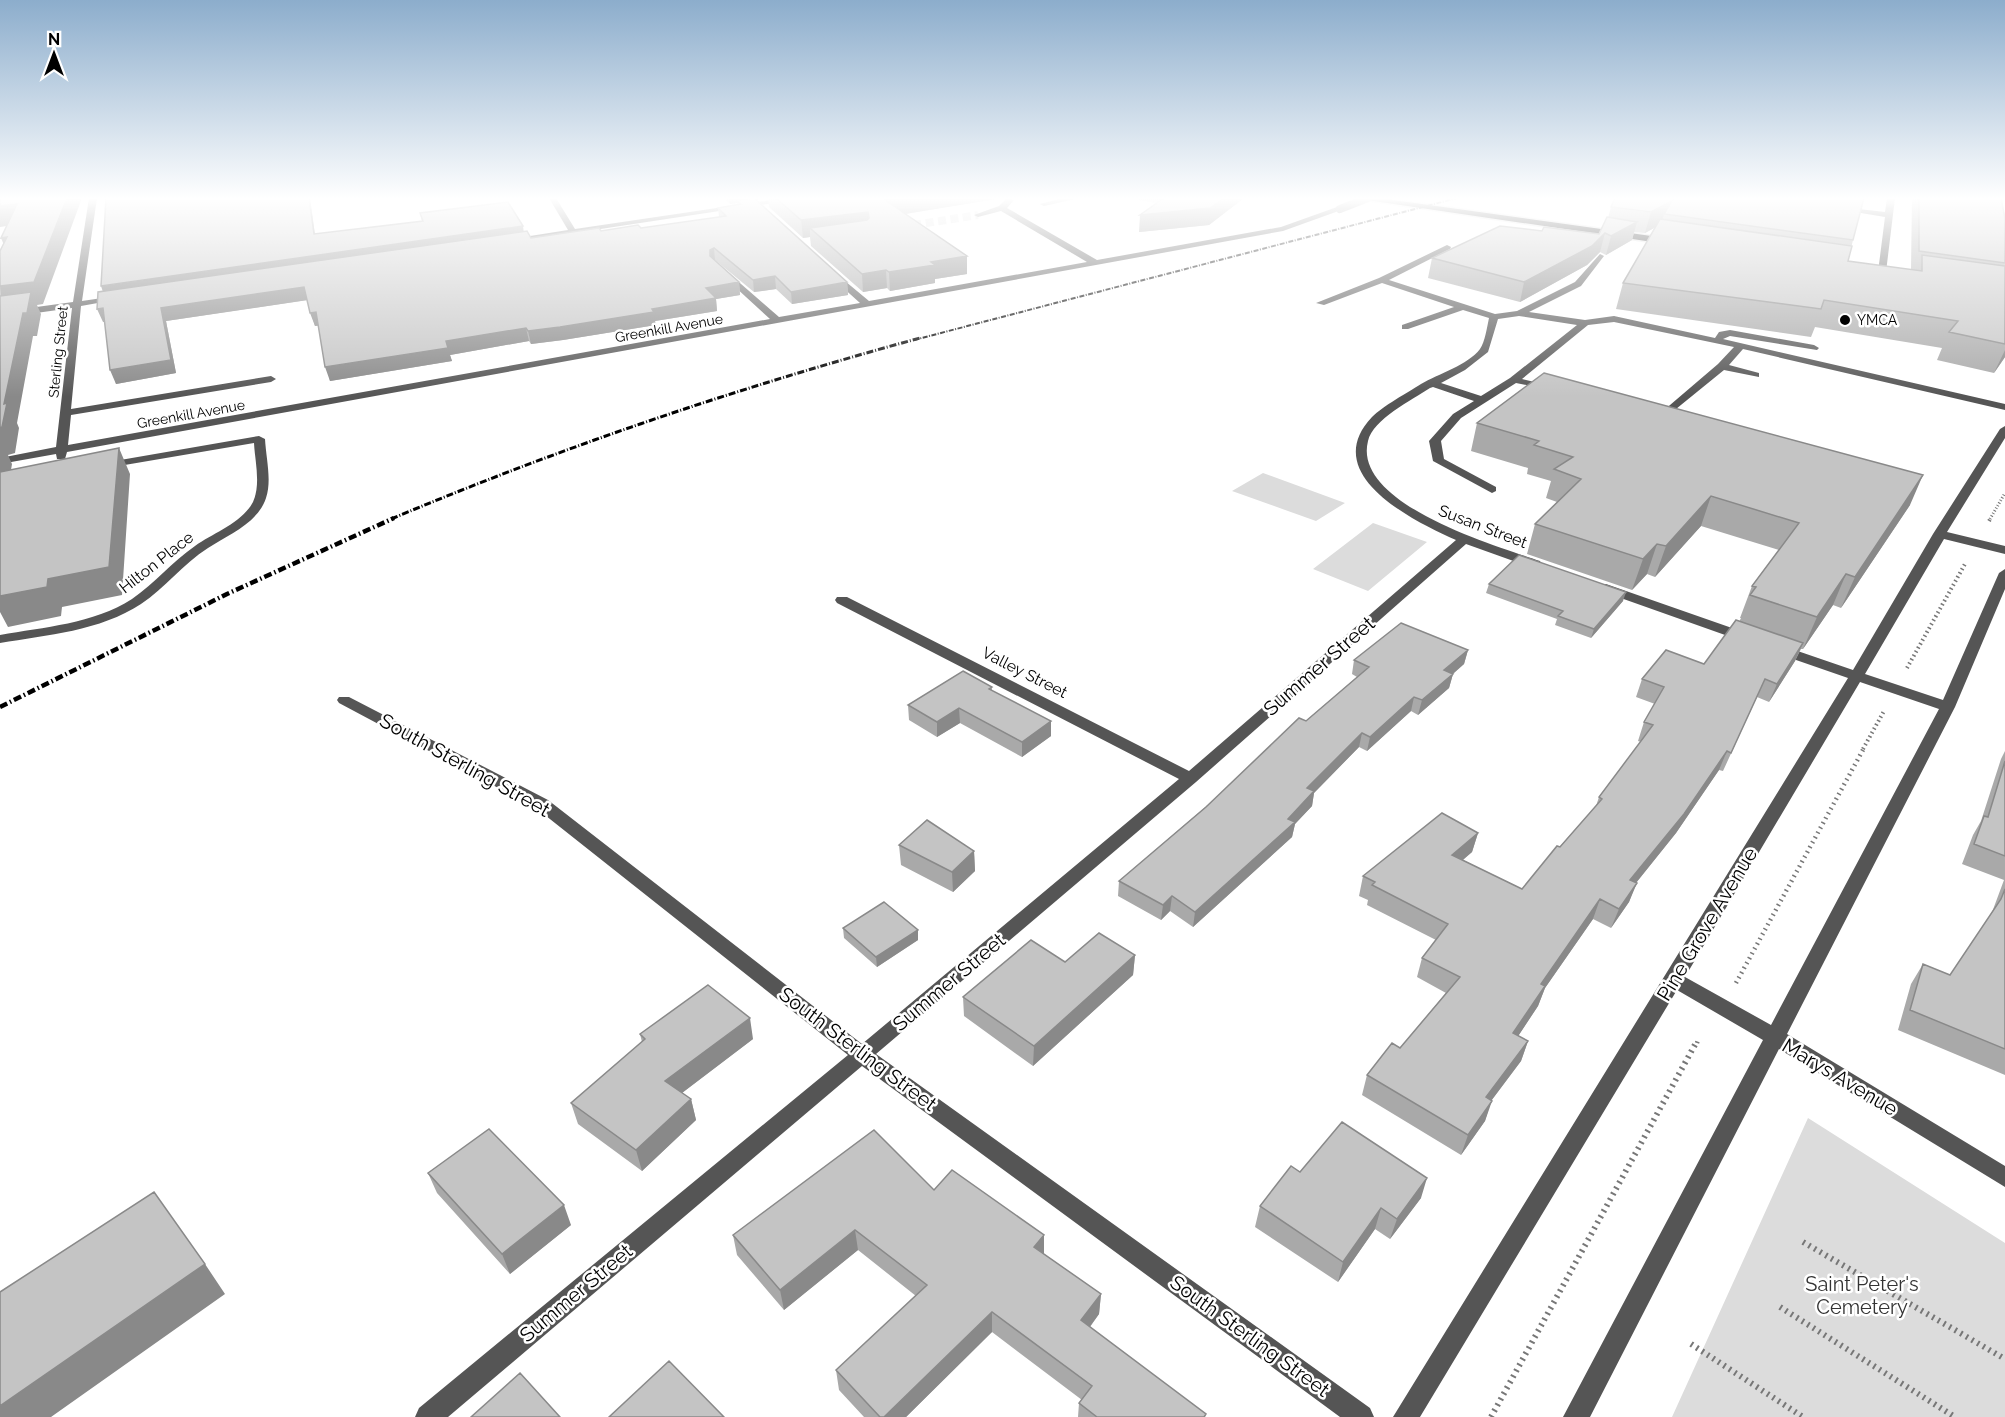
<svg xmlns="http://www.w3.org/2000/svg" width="2005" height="1417" font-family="Raleway,sans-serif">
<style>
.green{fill:#dcdcdc}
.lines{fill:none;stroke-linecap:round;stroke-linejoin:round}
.minor-tunnel{stroke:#d9d9d9;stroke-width:8;stroke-dasharray:8 4.5;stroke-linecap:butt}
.highway-casing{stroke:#dbdbdb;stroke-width:3}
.path-far3{stroke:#777;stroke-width:3;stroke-dasharray:1 2;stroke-linecap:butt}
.path-far2{stroke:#777;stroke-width:4;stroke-dasharray:1.5 3;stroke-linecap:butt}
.path-far1{stroke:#777;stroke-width:4.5;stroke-dasharray:1.5 4;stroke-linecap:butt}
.path{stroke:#777;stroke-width:6;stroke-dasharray:2 4.5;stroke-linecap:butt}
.minor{fill:#555;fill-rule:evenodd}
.highway{fill:#000;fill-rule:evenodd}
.rail-far2{stroke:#000;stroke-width:2;stroke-dasharray:5 1.5 1 1.5;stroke-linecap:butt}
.rail-far1{stroke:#000;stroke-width:3;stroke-dasharray:7 2 1 2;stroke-linecap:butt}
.rail{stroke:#000;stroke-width:4.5;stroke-dasharray:8 3 1.5 3;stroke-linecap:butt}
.minor-bridge{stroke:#555;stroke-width:8}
.wall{fill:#a9a9a9}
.shaded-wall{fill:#898989}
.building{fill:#c4c4c4;stroke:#898989;stroke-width:1.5}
.poi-dot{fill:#000;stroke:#fff;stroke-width:2}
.labels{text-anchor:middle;stroke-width:5;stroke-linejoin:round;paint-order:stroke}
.far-poi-label{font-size:14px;fill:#000;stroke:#fff;text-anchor:start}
.far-street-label{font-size:14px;fill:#000;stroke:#fff}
.street-label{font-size:16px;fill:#000;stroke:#fff}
.near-street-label{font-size:20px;fill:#000;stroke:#fff}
.near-park-label{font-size:20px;fill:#333;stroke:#fff}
</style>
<rect width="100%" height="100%" fill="#fff"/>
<path class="green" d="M1263,473L1345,503L1316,521L1232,491Z
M1373,523L1427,542L1368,591L1313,569Z
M1808,1118L2005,1243V1417H1672Z"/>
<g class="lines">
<path class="minor-tunnel" d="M901,227L978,215"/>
<g class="highway-casing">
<path id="highway" d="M1353,198H1379L1673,239L1678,242L1673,245Z"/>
</g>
<path class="path-far3" d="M1990,519L2005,493"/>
<path class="path-far2" d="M1989,521L1991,518
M1907,668L1965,564
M1863,749L1884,711"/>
<path class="path-far1" d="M1736,983L1864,748
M1697,1043L1698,1040"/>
<path class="path" d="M1803,1242L2005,1359
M1780,1307L1955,1417
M1691,1344L1803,1417
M1491,1417L1697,1041"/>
<path class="minor" d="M89,198H97L82,301L116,296L120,299L81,306L71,409L271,376L276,379L271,382L71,415L68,445L770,319L722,275L721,273L725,270L779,317L860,303L830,276V272L833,271L869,301L1087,262L1001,211L978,217L974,215L999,206L1005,200L1004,198L1014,200L1007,208L1097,260L1281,227L1337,207L1344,209L1283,231L67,452L65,459H57L56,454L0,464V458L56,447L72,308L0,318V312L73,302Z
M549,198H556L575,229L785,198H806L508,243L507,241L511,239L568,230Z
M1063,198H1080L1044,206L1040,204Z
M1887,198H1895L1886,272L1882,275L1878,272L1885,217L1837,209L1841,207L1885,212Z
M1447,245L1451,247L1450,249L1389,280L1495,314L1517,311L1575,282L1600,254L1604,256L1581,286L1529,312L1585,320L1614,316L1715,338L1719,332L1730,330L1814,345L1819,348L1817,350L1730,336L1723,339L2005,404V410L1743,349L1729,365L1759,373V377L1724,370L1660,422L1656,421V417L1718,364L1734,347L1614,322L1588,325L1522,379L1551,386V390L1516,383L1461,418L1441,441L1444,459L1496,487V491L1492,493L1433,461L1429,441L1453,414L1474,401L1433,387L1430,388C1412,400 1373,419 1368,441C1352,504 1496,546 1540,561L1541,564L1540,567H1530L1466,544L1196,782L876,1054L1370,1408L1374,1417H1340L862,1066L448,1417H415L419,1408L848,1055L536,808L339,703L337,700L339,697H349L548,800L862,1044L1179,779L837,603L835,600L837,597H847L1189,771L1456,540C1413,521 1318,474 1372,417C1383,406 1407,393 1421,384C1438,374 1468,365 1480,349C1485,342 1487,327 1489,318L1463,310L1408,329H1402V325L1454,307L1382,283L1324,305L1316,303L1379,278ZM1519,316L1577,325L1510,378L1481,396L1441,383L1465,370L1488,352L1498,319Z
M2005,426V438L1947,532L2005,546V554L1944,539L1865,674L1943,700L1999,573L2005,569V589L1955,707L1787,1034L2005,1166V1187L1779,1049L1590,1417H1563L1763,1040L1677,990L1420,1417H1393L1848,678L1773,652L1771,649L1773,646H1783L1853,670L1933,534L2000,429ZM1860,682L1939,709L1771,1025L1685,977Z
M259,436L265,439C266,458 272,480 266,498C258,523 228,535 208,548C183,564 165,588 141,604C100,631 47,635 0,643V635C44,627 93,624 132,599C155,583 172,562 195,546C213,533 242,523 253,502C261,484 255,462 254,443L107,468L101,465L103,463Z
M1606,584L1752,635L1754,638L1747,642L1742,641L1601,591L1599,588L1601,585Z"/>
<use href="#highway" class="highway"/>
<path class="rail-far2" d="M914,340L1457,198"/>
<path class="rail-far1" d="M391,519C565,446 737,388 920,338"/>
<path class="rail" d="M0,707L227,594L394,518"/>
<path class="minor-bridge" d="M1340,209L1368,198"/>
</g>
<path class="wall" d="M724,198H767L756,200L847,282L848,295L792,304L776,289L754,292L715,260H714L739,282L740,295L716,299L717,311L655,321L656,325L563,340L531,344L529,341L450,355L452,361L330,381L318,326H315L307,300L166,321L176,373L116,384L105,322H103V292L315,234L422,221L420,213L524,231L531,238L601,231L641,228L719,217L718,208L738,205L737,203L730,204Z
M768,198H1002L905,214L967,274L935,279V283L890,291L887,288L863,292L811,246L810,237L803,238L769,207Z
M1127,198H1244L1209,225L1139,232L1157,203Z
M1912,198H2001L2005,218V357L1994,373L1937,360L1942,348L1815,327L1811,337L1616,309L1623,283L1656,227L1645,233L1634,232L1632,240L1606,255L1600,252L1587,265L1520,302L1428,278L1432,258L1542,231L1599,234L1608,218L1611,207L1853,240L1848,261L1911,270Z
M1477,423L1910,505L1841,608L1833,605L1803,649H1801L1795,661L1769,702L1757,697L1723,771L1719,770L1676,833L1636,883L1629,902L1611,928L1593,919L1545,988L1538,1006L1518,1036L1528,1041L1521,1061L1491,1101L1485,1121L1461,1155L1362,1095L1367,1075L1400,1048L1446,993L1417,977L1422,958L1436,940L1367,905L1368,900L1359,896L1363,876L1478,833L1472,852L1463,860L1522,889L1596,806L1599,797L1641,742L1638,741L1644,722L1655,704L1636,697L1642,679L1704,664L1739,622L1741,618H1740L1752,586L1779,550L1701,526L1655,577L1647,574L1632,590L1527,554L1535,524L1557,502L1546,498L1551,481L1527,474L1528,468L1471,451Z
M1489,584L1623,601L1591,638L1555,625L1557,619L1486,593Z
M1468,650L1464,664L1453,674L1449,688L1418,715L1411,711L1367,751L1359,747L1314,793L1312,806L1295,824L1292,837L1193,927L1170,911L1161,920L1118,896L1119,881L1357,677L1352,674L1354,660Z
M992,687V691L1051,736L1022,757L960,723L937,737L909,720L908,705Z
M2005,751V1075L1898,1030L1911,984L1923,964L1950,975L1991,915L2004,880L1962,864L1973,835L1981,821L2001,759Z
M899,845L974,851L975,871L953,892L901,865Z
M843,928L918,930V940L877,967L844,938Z
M1135,955L1133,975L1033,1066L964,1016L963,997L1065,962Z
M640,1034L753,1039L682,1093L691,1099L696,1120L642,1171L578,1124L571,1103L642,1042Z
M1300,1172L1421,1198L1390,1239L1375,1229L1338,1282L1255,1227L1260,1206Z
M428,1173L571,1225L510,1274L437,1193Z
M934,1190L1044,1235V1254L1101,1294L1099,1314L1090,1327L1206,1414L1205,1417H1078L1079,1403L1082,1400L992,1332L906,1417H864L839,1390L836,1370L916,1296L858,1250L784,1310L737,1255L733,1235Z"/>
<path class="shaded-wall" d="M67,198H82L43,304L37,305L41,314L37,336H33L17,423L19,428L15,453L8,455L12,464L10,476L0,489V428L4,404L0,286Z
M309,198H310L316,242L314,234Z
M729,198H767L739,202L737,201V203L730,204Z
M895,198H1002L886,217L885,200Z
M1224,198H1244L1209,225L1139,232L1140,215Z
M1672,201L1664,214L1661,224L1645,233L1651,212Z
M17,204L26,223L0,227V206Z
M868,212L869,229L810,228V237L803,238L801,220Z
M1637,222L1632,240L1606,255L1611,236Z
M523,226L524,234L104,295L101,286Z
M1605,233L1600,252L1587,265L1520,302L1524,282Z
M7,237L10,259L1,238Z
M714,248L715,260L711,262V269L710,250Z
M967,256V274L935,279V283L890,291L889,272L931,262Z
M886,270L887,288L863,292L862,274Z
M775,276L776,289L754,292L753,280Z
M739,282L740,295L716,299L717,311L655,321L656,325L563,340L531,344L528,331L706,288Z
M847,282L848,295L792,304L791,292Z
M304,287L308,300L166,321L176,373L116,384L110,370L161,308Z
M103,308L108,321L103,322L97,309Z
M316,312L320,325L315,326L310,313Z
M526,328L529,341L450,355L452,361L330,381L325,367L446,341Z
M2005,350V357L1994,373Z
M119,448L130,474L122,595L62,607L61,616L8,627L0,612V573L48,579Z
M1923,475L1910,505L1841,608L1855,577Z
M1711,496L1701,526L1655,577L1666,546Z
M1657,544L1647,574L1632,590L1643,559Z
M1846,574L1833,605L1803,649L1817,617Z
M1626,592L1623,601L1591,638L1594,629Z
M1803,643L1795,661L1769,702L1777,684Z
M1468,650L1464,664L1441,684L1444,670Z
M1453,674L1449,688L1418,715L1422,700Z
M1414,697L1411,711L1367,751L1370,737Z
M959,708L960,723L937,737V722Z
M1051,721V736L1022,757V742Z
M1362,733L1359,747L1314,793L1312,806L1295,824L1292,837L1193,927L1195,912L1288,819L1307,788Z
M1727,751L1719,770L1676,833L1623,899L1630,880Z
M1478,833L1472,852L1446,874L1452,855Z
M974,851L975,871L953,892L952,872Z
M1637,883L1629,902L1611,928L1619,909Z
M1172,896L1170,911L1161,920L1163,905Z
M1600,899L1593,919L1545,988L1538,1006L1507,1053L1513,1033L1541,984Z
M918,930V940L877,967L876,957Z
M1135,955L1133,975L1033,1066L1034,1046Z
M750,1018L753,1039L670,1102L665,1081Z
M1528,1041L1521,1061L1479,1117L1486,1097Z
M691,1099L696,1120L642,1171L636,1150Z
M1492,1101L1485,1121L1461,1155L1468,1135Z
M1427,1178L1421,1198L1390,1239L1397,1219Z
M564,1205L571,1225L510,1274L502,1254Z
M1381,1208L1375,1229L1338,1282L1343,1262Z
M855,1230L858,1250L784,1310L780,1290Z
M1044,1235V1255L1034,1247Z
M205,1264L225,1294L51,1417H0V1406Z
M1101,1294L1099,1314L1080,1340L1081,1320Z
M992,1312V1332L906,1417H884Z"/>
<path class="building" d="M0,198H67L34,282L0,286V251L7,237L1,238L17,204L0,206Z
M106,198H309L314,234L423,221L420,213L508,202L523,226L101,286Z
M753,198H754L847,282L791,292L775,276L753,280L714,248L710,250V256L739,282L706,288L716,298L652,309L654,312L560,327L528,331L526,328L446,341L448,348L325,367L316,312L310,313L304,287L161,308L171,360L110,370L103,308L97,309L98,292L527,231L531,238L599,228L601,231L638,225L641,228L726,216L718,208L741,204L737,201Z
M776,198H895L885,200L967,256L931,262L935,265L889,272L886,270L862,274L810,228L867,220L869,218L868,212L801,220Z
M1164,198H1224L1210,208L1140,215Z
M1615,198H1864L1853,240L1664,214L1672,201L1651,212L1611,207Z
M1919,198H2001L2005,218V263L1919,251Z
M1607,217L1637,222L1611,236L1605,233L1592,246L1524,282L1432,258L1500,226L1542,231L1544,227L1599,234Z
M1660,219L1852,246L1848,261L1922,271V255L2005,266V344L1949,332L1958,321L1824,300L1821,309L1623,283Z
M31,292L27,313H23L4,404L7,403L2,427L0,428V296Z
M1544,373L1923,475L1855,577L1846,574L1817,617L1750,595L1756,587L1752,586L1799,523L1711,496L1666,546L1657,544L1643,559L1535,524L1581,479L1554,469L1573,457L1534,445L1539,441L1477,423Z
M119,448L109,567L48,579L47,587L0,596V472Z
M1519,555L1626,592L1594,629L1558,616L1563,611L1489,584Z
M1736,620L1803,643L1777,684L1765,679L1731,753L1727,751L1684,814L1630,880L1637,883L1619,909L1600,899L1541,984L1545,986L1513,1033L1528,1041L1486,1097L1492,1101L1468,1135L1367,1075L1392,1043L1400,1048L1460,977L1422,958L1448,924L1372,885L1375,882L1363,876L1442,813L1478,833L1452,855L1522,889L1557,846L1560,847L1602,799L1599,797L1653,725L1644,722L1664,687L1642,679L1666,650L1704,664Z
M1401,623L1468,650L1444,670L1453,674L1422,700L1414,697L1370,737L1362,733L1307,788L1314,791L1288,819L1295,822L1195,912L1172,896L1163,905L1119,881L1206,807L1299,718L1306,721L1369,667L1354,660Z
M963,671L992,687L989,689L1051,721L1022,742L959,708L937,722L908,705Z
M2005,761V856L1974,844L1984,816L1988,817Z
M927,820L974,851L952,872L899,845Z
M2005,889V1049L1910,1010L1923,964L1950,975L2001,899Z
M884,902L918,930L876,957L843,928Z
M1099,933L1135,955L1034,1046L963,997L1031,940L1065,962Z
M708,985L750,1018L665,1081L691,1099L636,1150L571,1103L645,1039L640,1034Z
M1342,1122L1427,1178L1397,1219L1381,1208L1343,1262L1260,1206L1291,1166L1300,1172Z
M489,1129L564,1205L502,1254L428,1173Z
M874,1130L934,1190L952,1170L1044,1235L1034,1247L1101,1294L1081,1320L1206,1414L1204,1417H1097L1079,1403L1092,1386L992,1312L884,1417H880L836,1370L927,1285L855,1230L780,1290L733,1235Z
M154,1192L205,1264L0,1406V1292Z
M669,1361L724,1417H609Z
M520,1373L560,1417H471Z"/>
<linearGradient id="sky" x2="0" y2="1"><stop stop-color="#8cadcc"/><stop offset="0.5" stop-color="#fff"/><stop offset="1" stop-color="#fff" stop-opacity="0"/></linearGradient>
<rect width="2005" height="397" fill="url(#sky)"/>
<circle class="poi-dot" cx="1845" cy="320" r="6"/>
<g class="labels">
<g class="far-poi-label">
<text x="1857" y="325">YMCA</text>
</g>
<g class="far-street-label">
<text transform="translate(669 328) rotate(-10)" y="5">Greenkill Avenue</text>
<text transform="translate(58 352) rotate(-84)" y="5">Sterling Street</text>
<text transform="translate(191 414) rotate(-10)" y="5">Greenkill Avenue</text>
</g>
<g class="street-label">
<text transform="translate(1483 526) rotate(21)" y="6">Susan Street</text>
<text transform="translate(156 562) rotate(-38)" y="6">Hilton Place</text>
<text transform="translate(1025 672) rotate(27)" y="6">Valley Street</text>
</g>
<g class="near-street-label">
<text transform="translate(1319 666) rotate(-41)" y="7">Summer Street</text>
<text transform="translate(465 765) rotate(29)" y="7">South Sterling Street</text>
<text transform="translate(1707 924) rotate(-59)" y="7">Pine Grove Avenue</text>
<text transform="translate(949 982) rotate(-40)" y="7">Summer Street</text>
<text transform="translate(858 1049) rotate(37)" y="7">South Sterling Street</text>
<text transform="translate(1840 1077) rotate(31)" y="7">Marys Avenue</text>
<text transform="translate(576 1293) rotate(-40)" y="7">Summer Street</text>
<text transform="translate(1250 1336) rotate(36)" y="7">South Sterling Street</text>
</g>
<g class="near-park-label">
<text x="1862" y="1291">Saint Peter's<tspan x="1862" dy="23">Cemetery</tspan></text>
</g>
</g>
<g transform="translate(54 54)" stroke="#ffffff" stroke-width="4.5" paint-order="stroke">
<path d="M0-4.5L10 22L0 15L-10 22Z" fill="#000000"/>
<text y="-9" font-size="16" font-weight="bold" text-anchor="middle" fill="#000000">N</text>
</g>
</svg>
